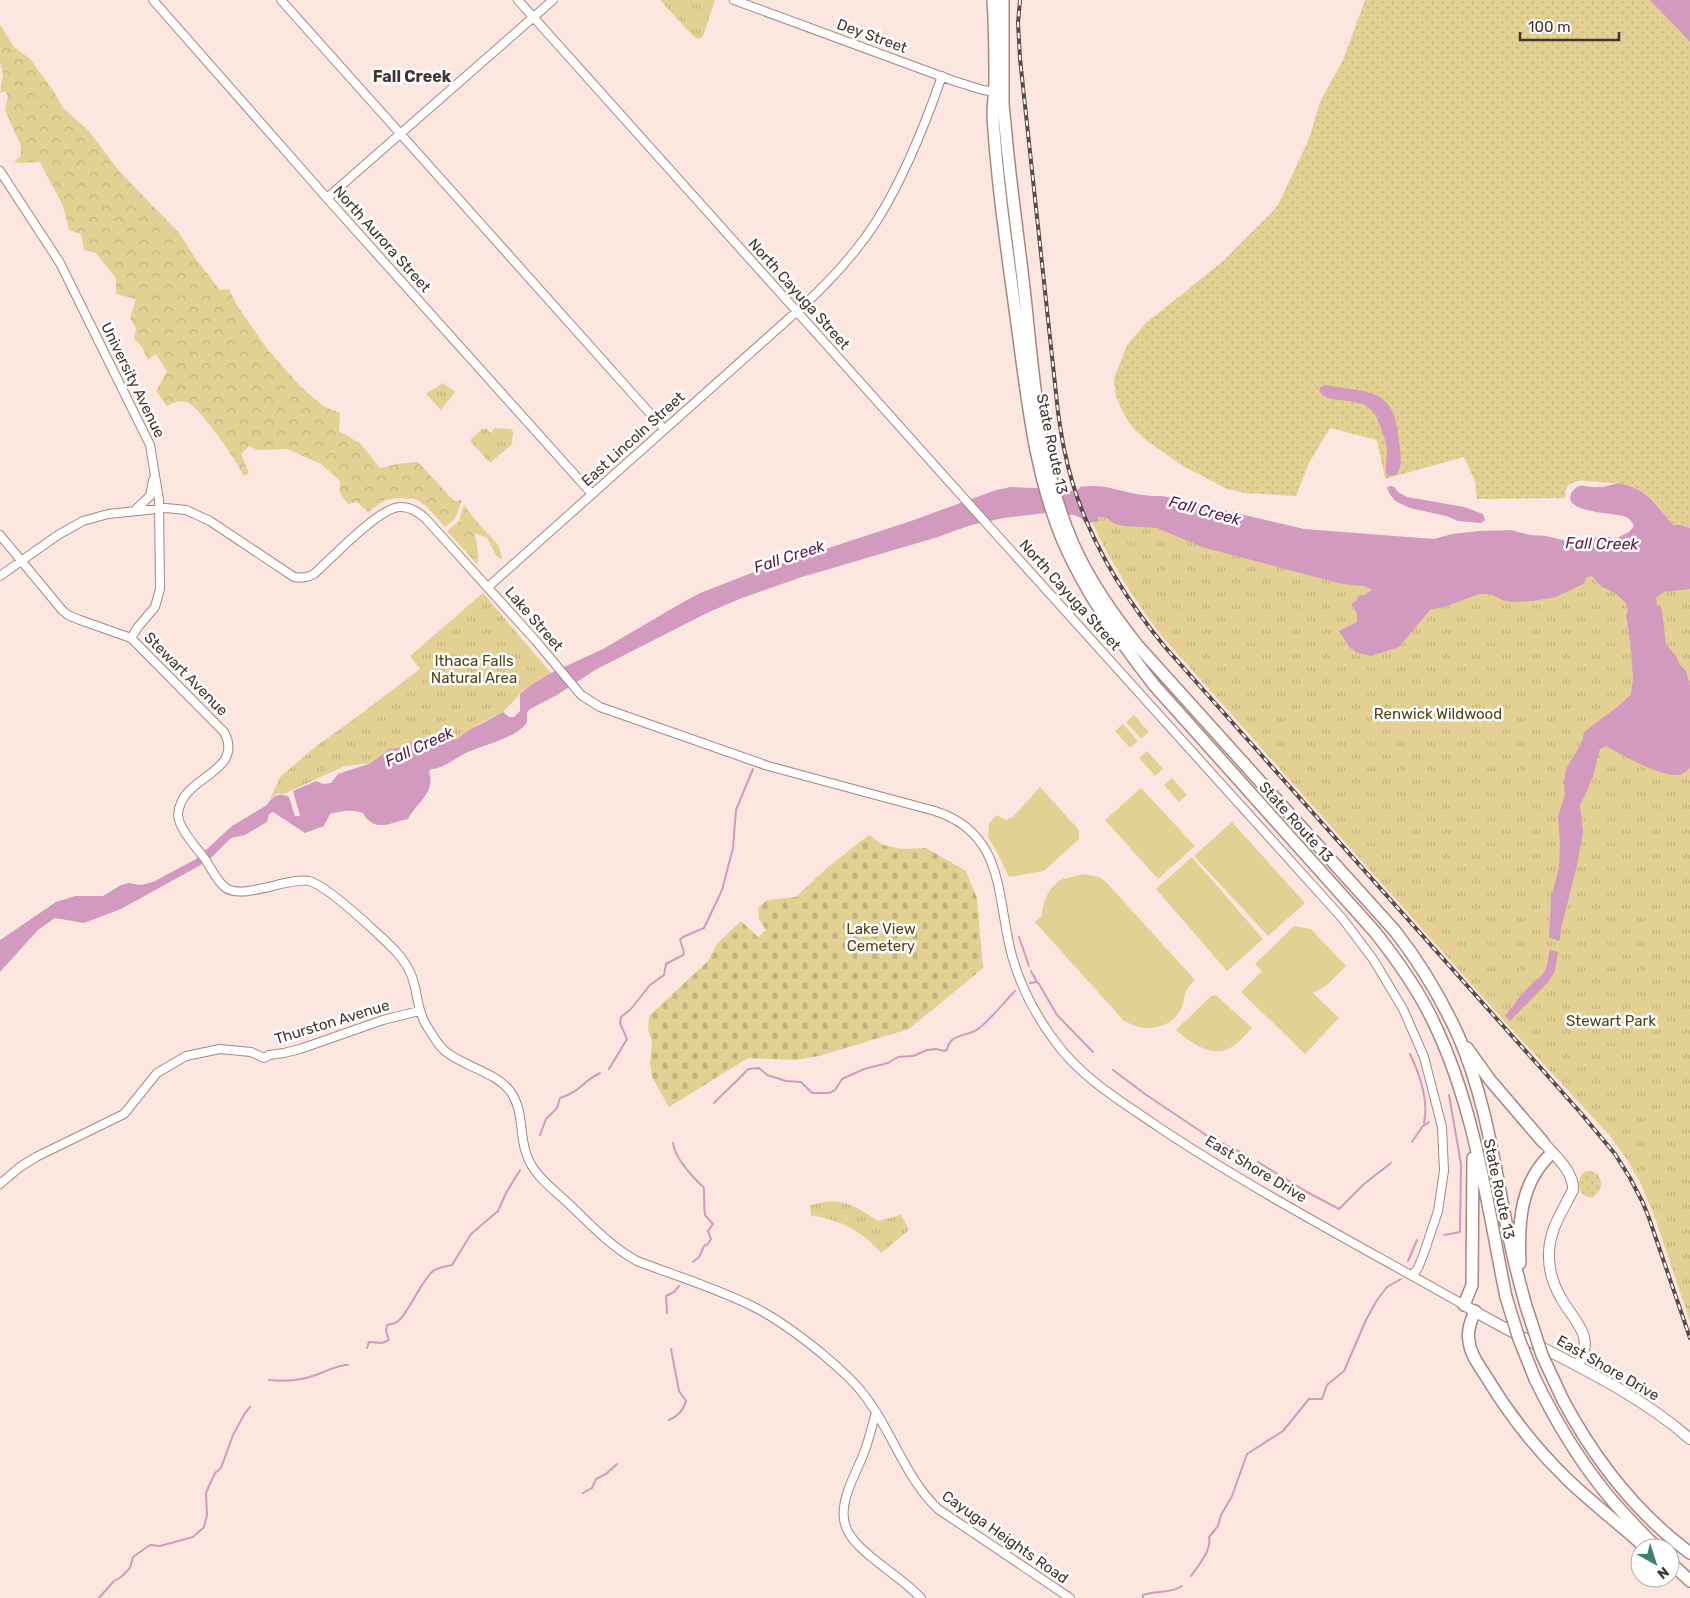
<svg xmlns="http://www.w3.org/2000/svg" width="1690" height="1598" font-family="Rubik,sans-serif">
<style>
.grass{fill:url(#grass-dots)}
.forest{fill:url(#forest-crowns)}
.cemetery{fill:url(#cemetery-stones)}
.park{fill:url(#park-tufts)}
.garden{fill:#e3d093}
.water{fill:#d39abf}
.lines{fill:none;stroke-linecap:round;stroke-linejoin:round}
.stream{stroke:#d39abf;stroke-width:2}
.minor-casing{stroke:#a8877e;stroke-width:10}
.major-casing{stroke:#a8877e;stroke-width:12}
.highway-casing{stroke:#a8877e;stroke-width:14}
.minor{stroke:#fff;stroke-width:8}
.major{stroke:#fff;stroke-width:10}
.highway{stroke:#fff;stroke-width:11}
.rail-casing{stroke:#5a4b47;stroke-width:4}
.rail{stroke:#fff;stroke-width:2;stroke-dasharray:5.5;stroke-linecap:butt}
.highway-bridge-casing{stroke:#a8877e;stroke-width:14;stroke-linecap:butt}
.highway-bridge{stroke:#fff;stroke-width:11}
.labels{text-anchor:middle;stroke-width:5;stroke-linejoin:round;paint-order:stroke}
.street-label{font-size:15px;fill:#423430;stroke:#fff}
.park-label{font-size:15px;fill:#514312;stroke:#fff}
.neighbourhood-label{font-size:16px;font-weight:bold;fill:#423430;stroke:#fff}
.water-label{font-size:16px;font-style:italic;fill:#5c1a4b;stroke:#fff}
</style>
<defs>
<pattern id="grass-dots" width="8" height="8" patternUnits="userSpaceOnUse" patternTransform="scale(1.25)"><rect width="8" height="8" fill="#e3d093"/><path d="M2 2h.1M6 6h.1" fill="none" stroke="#c4b37f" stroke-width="1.8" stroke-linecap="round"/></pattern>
<pattern id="forest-crowns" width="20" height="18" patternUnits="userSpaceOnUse" patternTransform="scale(1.25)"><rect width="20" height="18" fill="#e3d093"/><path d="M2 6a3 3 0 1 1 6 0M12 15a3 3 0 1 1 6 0" fill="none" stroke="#c4b37f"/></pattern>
<pattern id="cemetery-stones" width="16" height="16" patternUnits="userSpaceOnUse" patternTransform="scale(1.25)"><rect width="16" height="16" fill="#e3d093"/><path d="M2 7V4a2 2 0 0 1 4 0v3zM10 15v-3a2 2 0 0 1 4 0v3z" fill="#c4b37f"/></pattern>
<pattern id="park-tufts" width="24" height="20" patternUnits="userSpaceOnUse" patternTransform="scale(1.25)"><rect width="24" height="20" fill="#e3d093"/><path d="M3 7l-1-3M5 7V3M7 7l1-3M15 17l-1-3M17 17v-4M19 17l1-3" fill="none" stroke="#c4b37f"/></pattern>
</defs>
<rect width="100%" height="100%" fill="#fce6e0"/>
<path class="grass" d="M1365,0H1650L1690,42V528L1681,525H1673C1661,510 1649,492 1630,486C1620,482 1609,484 1599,482C1588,481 1574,478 1566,488L1565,498L1477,499L1475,481L1464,457L1385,479L1377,440L1330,428L1309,463L1296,496L1245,493L1227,489L1183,466L1146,440L1137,432L1128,421L1121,408L1116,396L1114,384L1115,376L1127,345L1146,323L1222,262L1274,210L1280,201L1309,139L1320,102L1343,60Z
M1586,1171H1590L1598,1174C1603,1184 1602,1192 1592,1198L1583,1195C1577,1187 1577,1177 1586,1171Z"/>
<path class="forest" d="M0,25L14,47L30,59L53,90L63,108L88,130L119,171L180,234L195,258L220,290L229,289L236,304L268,350L301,387L323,406L340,413L339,431L361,444L380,468L397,464L418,462L454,501L462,500L455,519L445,527L427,507L416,499L399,498L385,500L368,512L357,502L348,504L340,493V481L321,464L287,449L257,450L249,446L241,454L249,473L244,476C237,462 200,406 186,402C179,400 173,403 167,406L156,391L167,372L156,354L148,360L142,347L134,339L136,329L130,318L136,299L116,294V278L96,253L84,250L81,234L69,230L63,206L40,162L22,163L14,162L21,155V146L5,110L8,96L5,91L0,93L3,74L0,62Z
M464,505L478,523L499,546L502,560L496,555L487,538L475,533C476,544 480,553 477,564L447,531L459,521Z"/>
<path class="cemetery" d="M869,835L883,845L902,849L926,848L966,871L977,898L983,968L909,1029L819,1056L795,1060L748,1058L669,1107L652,1077L650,1063L652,1041L648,1030L649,1016L708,961L717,944L741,921L758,937L766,930L759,919L758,908L767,900L796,897L828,867Z"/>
<path class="park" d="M660,0H715L703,36L699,39L694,37Z
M443,383L455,392L441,410L426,394Z
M495,428L511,429L513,432L512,444L490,463L471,442V439L482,429H487L490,433Z
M1083,501L1206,526L1690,562V1322L1655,1218L1640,1182L1626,1158L1609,1135L1504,1021L1160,634C1129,592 1102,549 1083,501Z
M483,593L551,673L524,690L503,712L481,723L458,739H449L436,737L416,739L408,747L371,763L345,766L284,794H276L270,799L281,776L319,744L354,719L420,669L410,656Z
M830,1201C851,1202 861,1210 878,1221L901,1215L909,1230L881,1253C863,1232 838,1218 811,1216L810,1205Z"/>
<path class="garden" d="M1134,715L1149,732L1141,739L1126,722Z
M1123,724L1138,741L1130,748L1115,731Z
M1147,751L1163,769L1155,776L1139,758Z
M1172,778L1187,795L1179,802L1164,785Z
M1040,787L1079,830V839L1044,871L1009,877L997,852L988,837L989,823L997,815L1005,820L1013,817Z
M1141,788L1195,846L1158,879L1105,820Z
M1232,822L1305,903L1268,936L1194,856Z
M1192,857L1263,939L1227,971L1156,889Z
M1083,874L1099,877L1107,883L1195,980C1180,993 1187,1002 1178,1014C1171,1025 1151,1031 1139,1027C1134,1026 1129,1023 1124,1021L1035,922L1042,916C1042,902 1050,885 1063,879C1069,877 1077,876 1083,874Z
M1294,926L1311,929L1346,966L1326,986L1313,993L1339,1018L1305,1054L1241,992L1262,971L1255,964Z
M1216,995L1252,1028C1245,1035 1237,1045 1228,1049C1208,1057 1191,1042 1176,1030L1211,996Z"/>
<path class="water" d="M1650,0H1690V42Z
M1325,385C1368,393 1395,386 1399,441C1400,453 1404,465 1396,475L1388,476L1386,473C1385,465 1387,457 1387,450C1386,439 1380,425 1376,416C1364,392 1326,408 1319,390L1321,387Z
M1618,483C1647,488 1655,504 1673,525H1681L1690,528V589L1664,592L1656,598L1657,605L1660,606L1662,610L1666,644L1676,656L1680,665L1686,671L1690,686V768C1686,772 1682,775 1676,775C1660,776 1622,755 1606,746L1600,749L1593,777L1589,784V787L1580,805L1583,832L1577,865L1561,929L1560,940L1558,941L1549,937L1551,898L1559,868L1560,842L1558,816L1565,795L1564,783L1566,769L1582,742L1584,732L1621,704L1631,694L1633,678L1630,640L1626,615L1628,610L1627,604L1615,593L1602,587L1592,576L1587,577L1583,584L1556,597L1533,601L1512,602L1502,600L1491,594H1479L1447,606L1430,610L1399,647L1371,656L1358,653L1350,648L1339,631L1357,622V613L1351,604L1357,600L1358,596L1367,594L1372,590L1364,586L1342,584L1202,547L1157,528L1124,526L1115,524L1105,517H1098L1099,521L1085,524L1081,518L1074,515L1046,513L1004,518L971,525L938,537L802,577L742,598L709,612L595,670L557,695L530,709L527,712C527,716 528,720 526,724C514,739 482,745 466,753C455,758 443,769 431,769L429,772C436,793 416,803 408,819C390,823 374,833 363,813C351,809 341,811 330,814L324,826L305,833L273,812L269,814L267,822L245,835L231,838L213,856L199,866L121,909L84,923L55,918L38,930L0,972V940L56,902L75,896H103L121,885L129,883L141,885L153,882L196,859L232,826L267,805C272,796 279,792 289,797L295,816H300L293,791L316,781L323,784L331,783L338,774L371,763L390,749L408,747L416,739L437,737L449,739H457L468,731L503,712L509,717H514L520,711V694L531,685L551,673L603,649L678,605L700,593L749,574L911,521L996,490L1011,487L1060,489L1063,486L1069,491L1078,490L1080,487C1106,483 1118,492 1143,495C1149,496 1156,496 1163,496L1304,529L1434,539L1452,534L1480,531L1511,530L1530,535L1546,536L1571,542L1593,537H1609L1615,539L1629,532L1634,526C1632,521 1628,517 1623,516C1612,513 1563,512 1571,494C1572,491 1576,487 1579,486C1584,485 1592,488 1598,487C1605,487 1611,485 1618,483Z
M1391,486L1394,487L1398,492L1407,497L1464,507L1483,514L1485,520L1481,523L1458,521L1446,516L1410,508L1395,501L1389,493L1387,487Z
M1551,950L1558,952L1555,971L1549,981L1510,1021L1505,1016C1512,1008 1517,999 1525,991C1541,974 1546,979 1549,952Z"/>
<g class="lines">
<path class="stream" d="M1019,937L1029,966
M1031,971L1037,982
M1030,983L1037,982L1039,984L1057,1015L1093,1052
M1410,1054C1420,1075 1429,1100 1424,1123L1425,1125
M609,1069L627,1039L620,1023L621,1017L630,1010L650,985L664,975L666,964L683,955L684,952L680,940L683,937L704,928L722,890L733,848L736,810L753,769
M1113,1070L1145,1094L1209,1137L1248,1156
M714,1103C725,1091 737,1082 748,1069L759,1068L767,1075L786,1081L801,1082L812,1093H829L835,1090L842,1079L864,1069L888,1063L898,1057L913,1056L927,1050L936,1049L944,1051L947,1050C949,1035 964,1036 975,1031C985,1026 1006,1000 1015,991
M540,1135L546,1119L557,1108L560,1098C580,1092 583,1081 600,1073
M1412,1142L1422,1127L1429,1122
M673,1143C675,1159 693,1177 704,1188C704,1196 704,1206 705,1215L713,1224L708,1231L711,1239L708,1244L704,1246L699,1257L693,1262
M1258,1162L1307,1192L1339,1209L1364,1184L1391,1163
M1444,1235L1460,1232L1461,1164L1449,1095
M1408,1261L1417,1240
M667,1313L666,1296L674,1292L679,1286
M367,1348L369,1342L382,1343L389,1340L386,1331L387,1325C390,1324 393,1324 395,1323C406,1319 420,1282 433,1271C438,1267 445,1267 452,1265L471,1234L498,1211L506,1193L520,1170
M269,1380C287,1382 305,1380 321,1373C331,1369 338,1365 348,1365
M669,1420C678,1416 683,1411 686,1401L679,1391L671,1349
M583,1493L592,1488L596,1479L606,1474L617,1464
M1191,1576C1198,1566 1212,1550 1209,1537L1218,1526L1221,1515L1232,1496L1247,1454L1283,1431L1309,1399H1322L1327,1385L1344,1371L1366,1320L1377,1300L1387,1287L1401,1279
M99,1598L114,1581L121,1577L130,1568L133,1557L150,1545L160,1546L193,1537L204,1527L207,1515L206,1493L209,1486L215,1473L221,1468L233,1435L245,1413L250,1407
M1143,1598V1595C1156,1590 1170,1594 1182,1586"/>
<g class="minor-casing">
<path id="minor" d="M153,0L333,205L592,494
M281,0L664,429
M518,0L987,524L1342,918L1373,959L1403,1009L1424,1057L1442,1127L1444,1171L1438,1211L1424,1253L1418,1268L1412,1276
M734,0L954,81L983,90L998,92
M0,171L60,263L150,445L159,500L160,589L155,607L138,627L131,638
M327,198L553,0
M136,509L150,496L153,480
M0,535L62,610L68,615L80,620L131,638L224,732C244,769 191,776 181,803C178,809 177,817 180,823C185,836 197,848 205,859C211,868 217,882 226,888C244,900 288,877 309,881C326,885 365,922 379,935C391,946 403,957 410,972C419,991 415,1008 428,1028C433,1036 438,1045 445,1051C464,1067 494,1071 510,1091C524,1110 519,1132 526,1153C532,1174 553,1189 569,1204C591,1225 610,1246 637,1261C676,1276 716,1288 754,1307C778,1319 799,1335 820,1352C834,1364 850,1377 861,1391C892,1429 903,1475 938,1509L1070,1598
M0,576L58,535L83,521L108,514L166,508L186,510L210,521L294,577C302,578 307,578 314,574C331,559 380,506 401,507C411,507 418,512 425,518L536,641L581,695L600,707L768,766L935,811C1006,834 996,897 1012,956C1021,988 1037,1018 1057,1044C1084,1080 1124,1103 1160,1128C1258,1193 1362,1247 1464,1305
M488,587L803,306C830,281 856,253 876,222C904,178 925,125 942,76
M0,1184L20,1167L36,1157L124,1114L157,1073L186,1056L220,1049L251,1052L264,1058L269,1055L284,1053L300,1049L383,1020L419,1011
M876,1412C872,1426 869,1440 864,1453C856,1473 841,1498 844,1519C845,1530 852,1539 859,1546C878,1565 902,1578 921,1598"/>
</g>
<g class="major-casing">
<path id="major" d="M1543,1142C1554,1155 1574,1171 1573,1190C1562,1212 1548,1231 1549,1257C1549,1271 1554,1286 1561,1298C1574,1322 1597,1336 1577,1366
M1464,1305C1538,1350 1624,1381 1690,1439"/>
</g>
<g class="highway-casing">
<path id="highway" d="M993,0C995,26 995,53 995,79C995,92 993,104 993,117C998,194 1010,270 1020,346C1029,413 1037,479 1063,541C1086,594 1119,640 1154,685L1375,932C1397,960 1418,989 1433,1021C1475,1107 1487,1204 1506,1297
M1003,0V104L1006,135C1011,189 1019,243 1025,297C1034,381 1039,466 1073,544C1090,582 1113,614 1138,646L1395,931C1420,963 1441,998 1458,1035C1488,1103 1496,1179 1512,1251C1516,1270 1521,1288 1526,1306
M1467,1048L1490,1080L1543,1142
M1520,1263C1518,1223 1520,1182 1552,1153
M1464,1305L1472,1285L1473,1158
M1475,1311C1471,1321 1467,1330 1469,1341C1470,1354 1480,1367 1487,1378C1510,1416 1537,1450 1568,1480C1593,1504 1621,1525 1646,1548
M1535,1379C1554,1418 1575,1454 1602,1488C1618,1509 1638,1529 1657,1548
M1563,1400C1595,1460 1635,1512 1690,1553
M1670,1562L1690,1581"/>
</g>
<use href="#minor" class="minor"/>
<use href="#major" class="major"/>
<use href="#highway" class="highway"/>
<g class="rail-casing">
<path id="rail" d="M1020,0L1018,23L1020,59L1058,412C1060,426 1062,440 1065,453C1080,526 1118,590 1165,647L1579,1111L1615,1154L1630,1178L1643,1203L1649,1218L1690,1338"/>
</g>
<use href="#rail" class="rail"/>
<g class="highway-bridge-casing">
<path id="highway-bridge" d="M1506,1297L1519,1339L1535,1379
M1526,1306L1542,1355L1563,1400"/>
</g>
<use href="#highway-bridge" class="highway-bridge"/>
</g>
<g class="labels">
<g class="street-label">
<text transform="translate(872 36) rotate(20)" y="5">Dey Street</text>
<text transform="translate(382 239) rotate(48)" y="5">North Aurora Street</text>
<text transform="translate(799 294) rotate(48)" y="5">North Cayuga Street</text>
<text transform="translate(133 380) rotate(64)" y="5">University Avenue</text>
<text transform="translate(633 439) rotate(-42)" y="5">East Lincoln Street</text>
<text transform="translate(1052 444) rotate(78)" y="5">State Route 13</text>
<text transform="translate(1070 595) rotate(48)" y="5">North Cayuga Street</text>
<text transform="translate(534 619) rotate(49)" y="5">Lake Street</text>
<text transform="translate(186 674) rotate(45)" y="5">Stewart Avenue</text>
<text transform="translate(1296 822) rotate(48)" y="5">State Route 13</text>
<text transform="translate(332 1022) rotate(-17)" y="5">Thurston Avenue</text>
<text transform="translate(1256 1169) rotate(31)" y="5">East Shore Drive</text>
<text transform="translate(1499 1189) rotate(78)" y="5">State Route 13</text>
<text transform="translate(1608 1368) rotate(30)" y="5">East Shore Drive</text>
<text transform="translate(1005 1537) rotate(35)" y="5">Cayuga Heights Road</text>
</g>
<g class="park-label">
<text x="474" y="666">Ithaca Falls<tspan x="474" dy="17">Natural Area</tspan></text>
<text x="1438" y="719">Renwick Wildwood</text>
<text x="881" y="934">Lake View<tspan x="881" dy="17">Cemetery</tspan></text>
<text x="1611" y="1026">Stewart Park</text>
</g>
<g class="neighbourhood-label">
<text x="412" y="82">Fall Creek</text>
</g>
<g class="water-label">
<text transform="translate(1205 510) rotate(15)" y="6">Fall Creek</text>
<text transform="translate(1602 543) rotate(1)" y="6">Fall Creek</text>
<text transform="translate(789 556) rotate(-18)" y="6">Fall Creek</text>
<text transform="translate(419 746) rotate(-25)" y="6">Fall Creek</text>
</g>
</g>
<g transform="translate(1655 1563) rotate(141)"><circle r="24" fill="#ffffff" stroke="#b3aeac"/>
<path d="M0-4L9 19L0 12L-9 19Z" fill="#3e8172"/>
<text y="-8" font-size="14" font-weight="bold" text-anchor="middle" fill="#423430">N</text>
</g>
<path d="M1520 32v8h99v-8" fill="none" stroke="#423430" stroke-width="2.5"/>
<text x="1528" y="32" font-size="15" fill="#423430" stroke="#ffffff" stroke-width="4" paint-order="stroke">100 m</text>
</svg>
